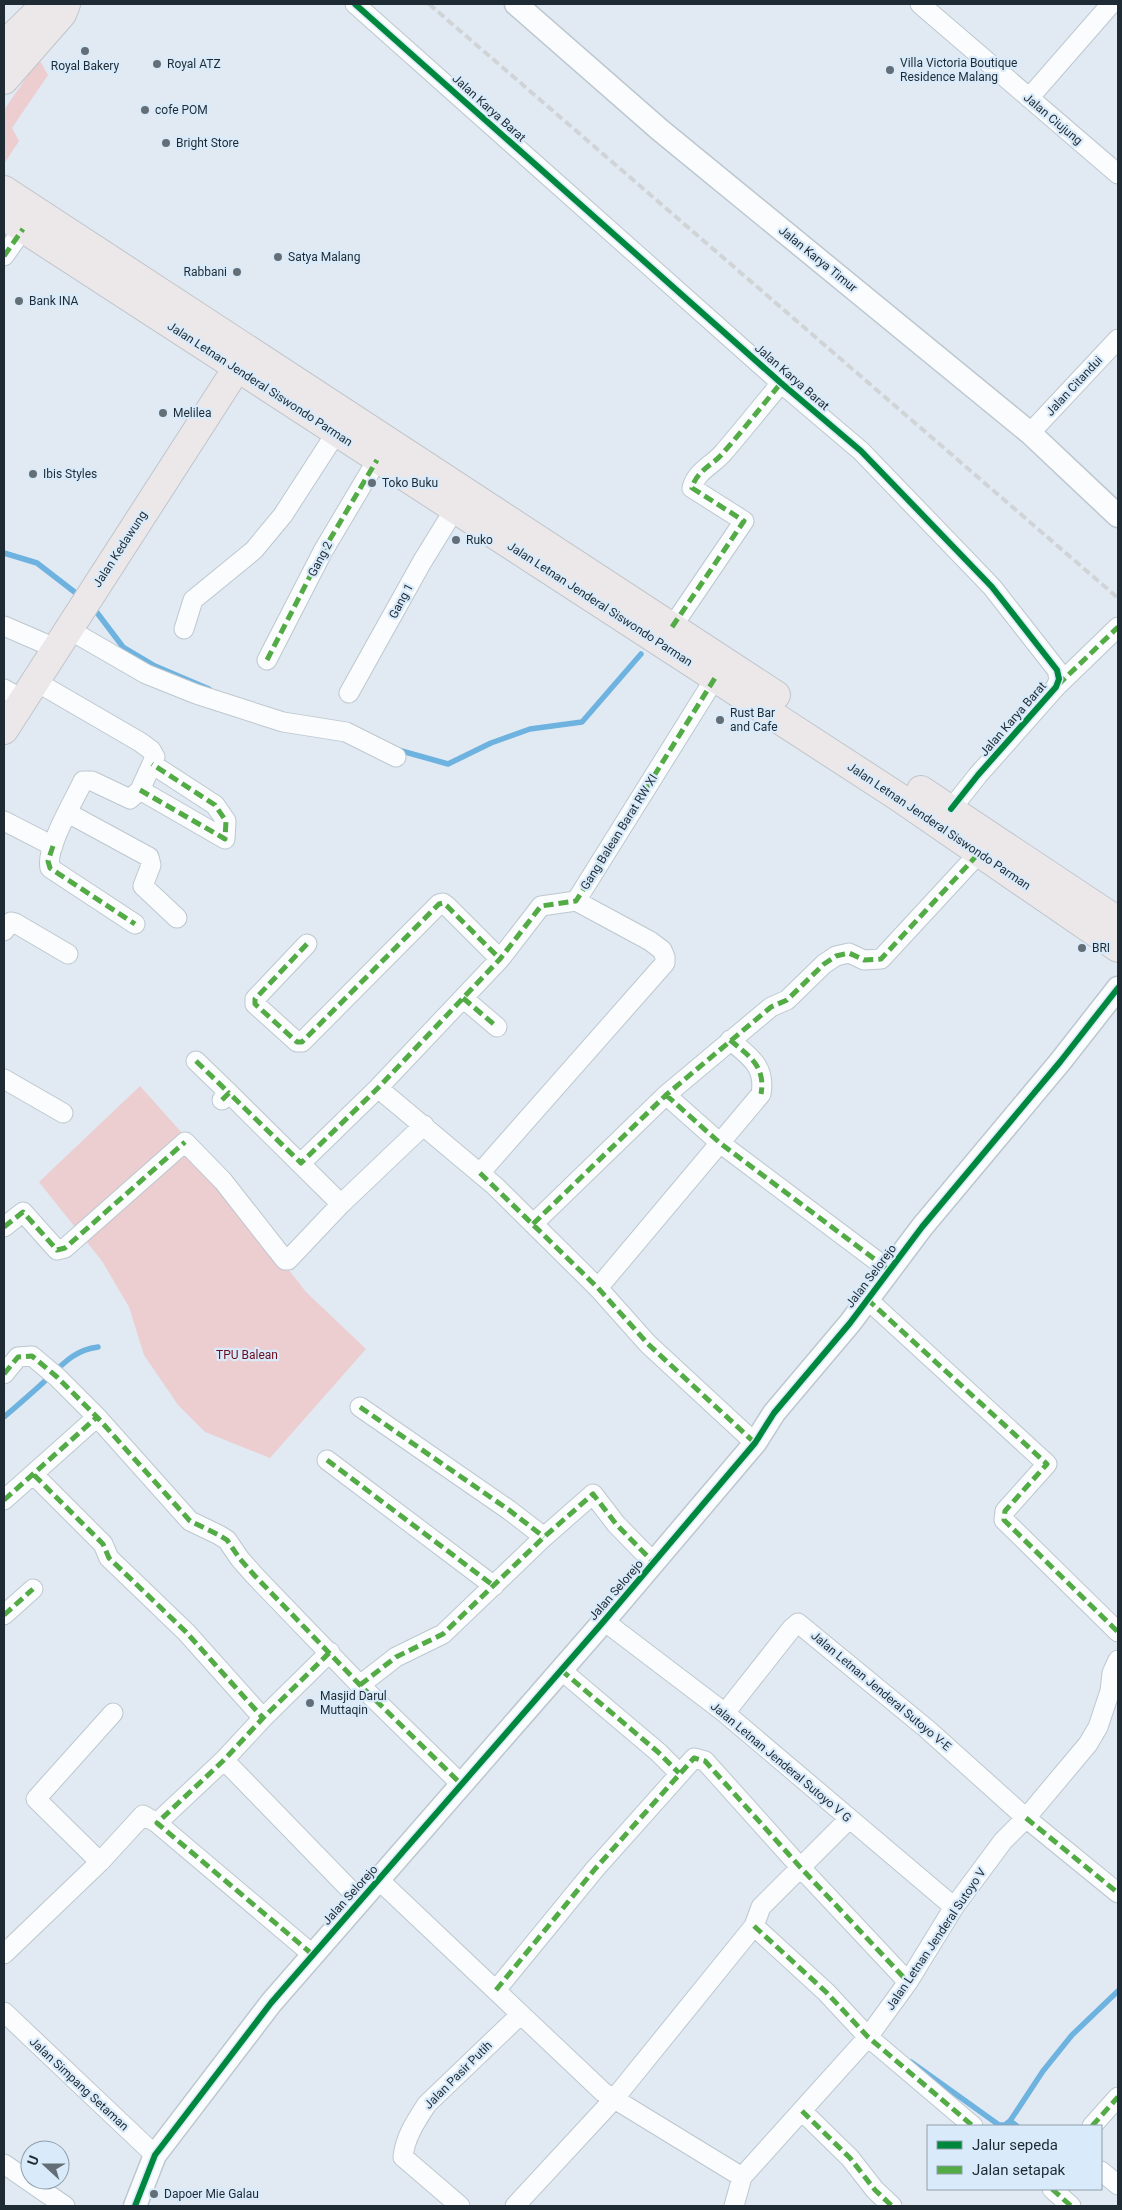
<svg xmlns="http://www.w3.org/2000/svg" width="1122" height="2210" font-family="Roboto,sans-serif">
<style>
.green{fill:#eccdd0}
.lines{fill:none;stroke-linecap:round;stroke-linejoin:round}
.stream{stroke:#6eb2e0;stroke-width:5.5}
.minor-casing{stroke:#bdc7cf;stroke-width:21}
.tertiary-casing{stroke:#bdc7cf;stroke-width:25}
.primary-casing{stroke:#bfc5ca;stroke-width:30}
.minor{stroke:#fafcfd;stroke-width:19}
.tertiary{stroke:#fafcfd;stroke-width:22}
.primary{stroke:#ece8ea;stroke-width:28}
.rail{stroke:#d1d4d6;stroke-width:4;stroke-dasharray:8 4;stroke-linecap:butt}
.quiet{stroke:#52ab45;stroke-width:5;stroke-dasharray:10 5;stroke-linecap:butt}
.cycleway-casing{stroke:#d9ebfa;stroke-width:9}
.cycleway{stroke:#00873e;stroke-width:6}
.poi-dot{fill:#636e76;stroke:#d9ebfa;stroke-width:2}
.labels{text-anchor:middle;stroke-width:4.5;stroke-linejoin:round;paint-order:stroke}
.poi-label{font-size:12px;fill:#1f2b34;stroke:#d9ebfa;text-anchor:start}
.street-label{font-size:12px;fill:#1f2b34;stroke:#d9ebfa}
.park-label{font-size:12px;fill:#6b0c1b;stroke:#d9ebfa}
</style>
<rect width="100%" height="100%" fill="#e1eaf2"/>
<path class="green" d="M39,59L48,75L12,128L19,141L4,164V110Z
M140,1086L182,1133L306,1292L366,1349L270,1458L205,1432L178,1405L144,1355L129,1307L102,1261L39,1182Z"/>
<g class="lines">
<path class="stream" d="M4,553L37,563L81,597
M92,606L123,647L155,666L209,689
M398,750L448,764L491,743L530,729L582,722L641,654
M4,1417C18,1405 32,1393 46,1380C62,1365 74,1350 98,1347
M911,2062L999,2125H1005L1010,2121
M1017,2126L1010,2121L1043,2071L1072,2035L1118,1991"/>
<g class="minor-casing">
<path id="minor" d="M355,4L781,383L861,451L992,587L1057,670L1059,679L1056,687L978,775L951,809
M920,4L1118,174
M1029,98L1111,4
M4,256L23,229
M1030,433L1118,339
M4,626L55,648
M672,627L744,521L692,488C696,471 713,465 723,453C743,430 762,406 781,383
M68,629L146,674L196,694L283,722L346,732L396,757
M184,629L193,600L254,550L283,515L336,433
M267,660L323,551L377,460
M35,681L140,742L151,750L155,757L140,790L130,799L92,781H83C74,801 45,848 50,868L135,924
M1056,687L1118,627
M4,689L22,699
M349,693L422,562L454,510
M140,790L225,839L226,821L215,805L152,764
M68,813L149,857L151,865L143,886L177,918
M4,821L53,846
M4,931L11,922L15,923L68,954
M307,944L255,999V1004L297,1042H302L439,904L443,903L447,906L500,959
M463,998L497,1027
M196,1061L229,1093
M4,1079L63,1113
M378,1088L495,1186L598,1288L648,1344L755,1443
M666,1095L720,1143L889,1270
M222,1100L229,1093L341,1204
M301,1163L378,1088L500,959L541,906L576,901L715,678
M480,1173L665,963V957L662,950L650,941L576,901
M533,1224L666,1095L771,1007L787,1000L824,964L836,956L849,953L864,960L881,959L980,852
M4,1227L23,1212L57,1250L65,1248L185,1142L223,1181L285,1260H288L341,1204L424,1125
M598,1288L761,1094C766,1066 749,1056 730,1040
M867,1299L1047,1464L1005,1511L1004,1520L1118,1632
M4,1374L18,1357L32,1356L57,1377L97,1417L190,1521L219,1535L227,1540L240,1559L255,1576L360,1685L461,1784
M360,1407L509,1510L544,1537
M327,1460L494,1586
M34,1475L103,1544L109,1558L186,1632L263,1718
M4,1500L97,1417
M4,1615L33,1589
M604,1621L725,1713L954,1907
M561,1670L658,1752L679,1773
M360,1685L396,1657L443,1634L544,1537L593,1494L616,1524L654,1563
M725,1713L792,1628L798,1623L927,1729L1026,1818L1118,1893
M224,1760L361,1901
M157,1823L224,1760L263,1718L330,1652
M100,1862L36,1799L113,1713
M379,1880L603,2092L742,2177L734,2206
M754,1926L826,1992L868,2037L973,2126
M4,1954L100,1862L143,1815L157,1823L312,1954
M496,1990L595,1869L694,1758L705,1761L801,1868L908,1982
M4,2012L155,2155
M802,2111L850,2158L875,2190L892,2206
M1092,2126L1118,2097
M4,2164L65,2206
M1101,2171L1118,2185
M742,2177L868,2037L908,1982L954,1907L1003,1841L1026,1818L1088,1744L1098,1727L1110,1691L1112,1673L1118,1660
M1052,2189L1071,2206
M460,2206L403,2157C405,2137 416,2121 427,2104L520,2015
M515,2206L614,2099L754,1926L761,1907L849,1819"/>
</g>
<g class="tertiary-casing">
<path id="tertiary" d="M516,4L660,130L1030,433L1118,516
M135,2206L155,2155L271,2003L604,1621L755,1443L774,1413L850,1323L922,1227L1060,1062L1118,988"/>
</g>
<g class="primary-casing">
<path id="primary" d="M4,45L46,4
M4,80L62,14L66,4
M4,190L776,695
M4,216L897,796L1118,948
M4,730L237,368
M921,790L1118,921"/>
</g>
<use href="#minor" class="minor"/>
<use href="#tertiary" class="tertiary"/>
<use href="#primary" class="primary"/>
<path class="rail" d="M429,4L1118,598"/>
<path class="quiet" d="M4,256L23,229
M672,627L744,521L692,488C696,471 713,465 723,453C743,430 762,406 781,383
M267,660L323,551L377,460
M1058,685L1118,627
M140,790L225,839L226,821L215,805L152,764
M53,846L48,861L50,868L135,924
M307,944L255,999V1004L297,1042H302L439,904L443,903L447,906L500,959
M463,998L497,1027
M730,1040C749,1056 766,1066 761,1094
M196,1061L229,1093
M666,1095L720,1143L889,1270
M222,1100L229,1093L301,1163L378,1088L500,959L541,906L576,901L715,678
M480,1173L598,1288L648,1344L755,1443
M533,1224L666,1095L771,1007L787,1000L824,964L836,956L849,953L864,960L881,959L980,852
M4,1227L23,1212L57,1250L65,1248L185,1142
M867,1299L1047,1464L1005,1511L1004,1520L1118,1632
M4,1374L18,1357L32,1356L57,1377L97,1417L190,1521L219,1535L227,1540L240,1559L255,1576L360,1685L461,1784
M360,1407L509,1510L544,1537
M327,1460L494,1586
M34,1475L103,1544L109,1558L186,1632L263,1718
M4,1500L97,1417
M4,1615L33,1589
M561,1670L658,1752L679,1773
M360,1685L396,1657L443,1634L544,1537L593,1494L616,1524L654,1563
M1026,1818L1118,1893
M754,1926L826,1992L868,2037L973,2126
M312,1954L157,1823L224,1760L263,1718L330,1652
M496,1990L595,1869L694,1758L705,1761L801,1868L908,1982
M802,2111L850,2158L875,2190L892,2206
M1092,2126L1118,2097
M1052,2189L1071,2206"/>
<g class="cycleway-casing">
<path id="cycleway" d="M355,4L781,383L861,451L992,587L1057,670L1059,679L1056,687L978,775L951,809
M135,2206L155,2155L271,2003L604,1621L755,1443L774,1413L850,1323L922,1227L1060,1062L1118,988"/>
</g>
<use href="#cycleway" class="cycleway"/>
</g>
<g class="poi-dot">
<circle cx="85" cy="51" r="5"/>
<circle cx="157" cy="64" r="5"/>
<circle cx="890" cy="70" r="5"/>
<circle cx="145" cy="110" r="5"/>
<circle cx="166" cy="143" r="5"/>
<circle cx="278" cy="257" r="5"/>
<circle cx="237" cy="272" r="5"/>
<circle cx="19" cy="301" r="5"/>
<circle cx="163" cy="413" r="5"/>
<circle cx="33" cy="474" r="5"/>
<circle cx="372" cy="483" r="5"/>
<circle cx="456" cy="540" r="5"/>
<circle cx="720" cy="720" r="5"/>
<circle cx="1082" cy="948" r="5"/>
<circle cx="310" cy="1703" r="5"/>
<circle cx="154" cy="2194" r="5"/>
</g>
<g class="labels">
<g class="poi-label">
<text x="900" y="67">Villa Victoria Boutique<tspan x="900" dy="14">Residence Malang</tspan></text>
<text x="167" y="68">Royal ATZ</text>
<text x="85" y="70" text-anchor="middle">Royal Bakery</text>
<text x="155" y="114">cofe POM</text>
<text x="176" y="147">Bright Store</text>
<text x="288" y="261">Satya Malang</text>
<text x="227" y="276" text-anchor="end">Rabbani</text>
<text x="29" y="305">Bank INA</text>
<text x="173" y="417">Melilea</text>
<text x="43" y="478">Ibis Styles</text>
<text x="382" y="487">Toko Buku</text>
<text x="466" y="544">Ruko</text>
<text x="730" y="717">Rust Bar<tspan x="730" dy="14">and Cafe</tspan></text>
<text x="1092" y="952">BRI</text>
<text x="320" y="1700">Masjid Darul<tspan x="320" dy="14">Muttaqin</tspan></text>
<text x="164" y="2198">Dapoer Mie Galau</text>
</g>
<g class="street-label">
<text transform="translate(489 108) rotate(42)" y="4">Jalan Karya Barat</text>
<text transform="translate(1053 119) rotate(40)" y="4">Jalan Ciujung</text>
<text transform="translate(818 259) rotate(39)" y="4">Jalan Karya Timur</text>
<text transform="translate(792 377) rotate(41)" y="4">Jalan Karya Barat</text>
<text transform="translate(260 384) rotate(33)" y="4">Jalan Letnan Jenderal Siswondo Parman</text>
<text transform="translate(1074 386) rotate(-47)" y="4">Jalan Citandui</text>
<text transform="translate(120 549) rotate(-57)" y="4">Jalan Kedawung</text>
<text transform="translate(320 559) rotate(-62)" y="4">Gang 2</text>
<text transform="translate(401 601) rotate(-62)" y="4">Gang 1</text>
<text transform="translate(600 604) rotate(33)" y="4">Jalan Letnan Jenderal Siswondo Parman</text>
<text transform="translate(1013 719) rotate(-49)" y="4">Jalan Karya Barat</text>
<text transform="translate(939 826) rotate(34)" y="4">Jalan Letnan Jenderal Siswondo Parman</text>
<text transform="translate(619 832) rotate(-58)" y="4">Gang Balean Barat RW XI</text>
<text transform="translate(871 1276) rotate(-53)" y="4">Jalan Selorejo</text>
<text transform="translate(616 1590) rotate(-49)" y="4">Jalan Selorejo</text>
<text transform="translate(881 1691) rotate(40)" y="4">Jalan Letnan Jenderal Sutoyo V-E</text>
<text transform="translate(781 1762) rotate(40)" y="4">Jalan Letnan Jenderal Sutoyo V G</text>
<text transform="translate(350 1895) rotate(-48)" y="4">Jalan Selorejo</text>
<text transform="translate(936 1939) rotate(-56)" y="4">Jalan Letnan Jenderal Sutoyo V</text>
<text transform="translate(458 2075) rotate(-45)" y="4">Jalan Pasir Putih</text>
<text transform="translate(79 2084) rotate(43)" y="4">Jalan Simpang Setaman</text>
</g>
<g class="park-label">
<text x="247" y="1359">TPU Balean</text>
</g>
</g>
<rect width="1122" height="2210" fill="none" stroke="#1f2b34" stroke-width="10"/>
<rect x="927" y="2125" width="175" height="65" fill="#d9ebfa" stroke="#8f9eab"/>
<rect x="937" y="2141" width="25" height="8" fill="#00873e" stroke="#8f9eab"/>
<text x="972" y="2150" font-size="15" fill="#1f2b34">Jalur sepeda</text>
<rect x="937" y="2166" width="25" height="8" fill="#52ab45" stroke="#8f9eab"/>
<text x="972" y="2175" font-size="15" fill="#1f2b34">Jalan setapak</text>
<g transform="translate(45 2165) rotate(291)"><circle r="24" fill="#d9ebfa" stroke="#8f9eab"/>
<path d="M0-4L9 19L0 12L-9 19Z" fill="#636e76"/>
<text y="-8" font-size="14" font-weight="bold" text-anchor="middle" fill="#1f2b34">U</text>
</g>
</svg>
